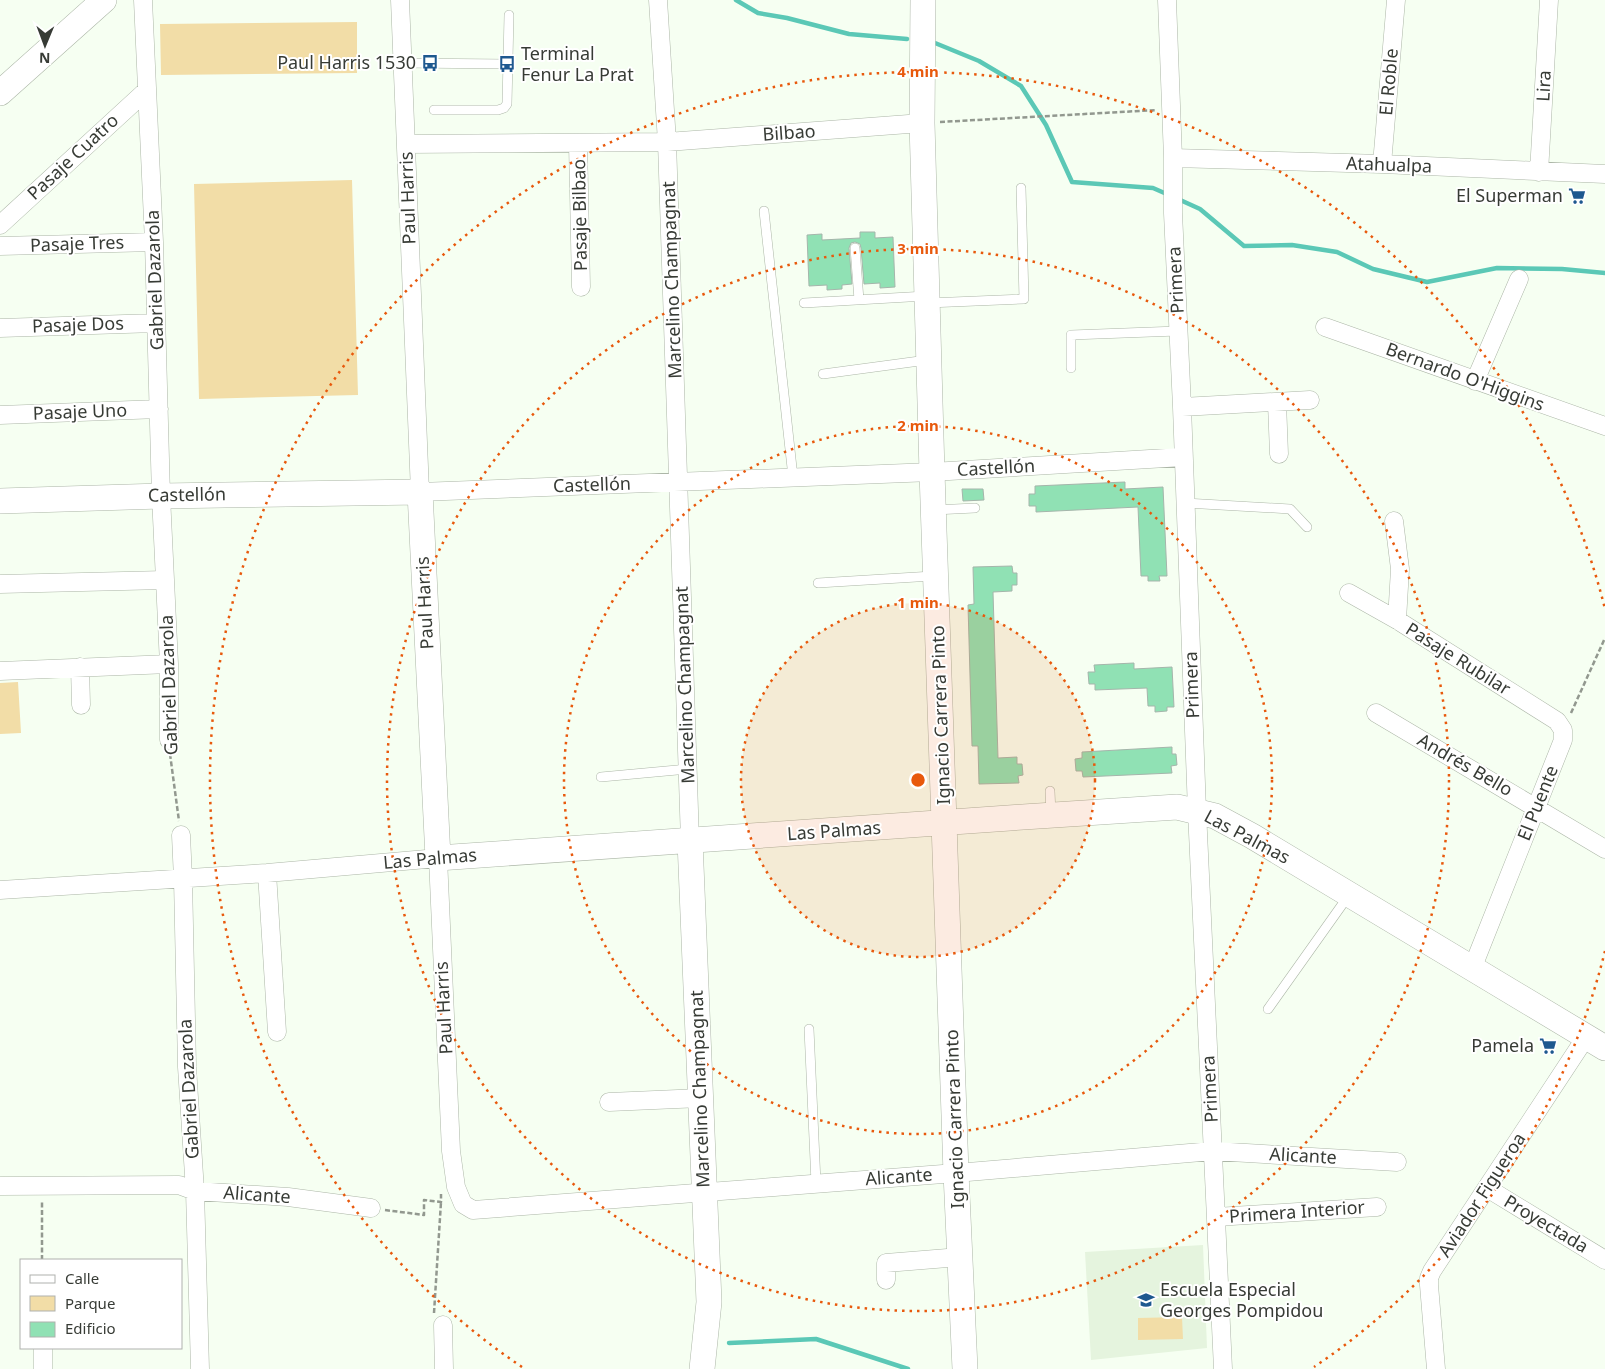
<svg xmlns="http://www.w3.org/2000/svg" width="1605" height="1369" font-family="'Noto Sans',sans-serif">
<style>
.built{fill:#e5f4de}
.green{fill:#f2dda7}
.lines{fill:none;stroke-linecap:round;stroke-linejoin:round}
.stream{stroke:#5bc8b6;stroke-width:4.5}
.building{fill:#90e1b4;stroke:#a5b5ab}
.lane-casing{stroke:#acb6a7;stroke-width:10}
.street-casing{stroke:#acb6a7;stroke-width:19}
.secondary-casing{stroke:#acb6a7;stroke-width:26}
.path{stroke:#92988f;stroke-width:2.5;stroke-dasharray:5 2.5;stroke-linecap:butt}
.lane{stroke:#fff;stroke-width:9}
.street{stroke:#fff;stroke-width:18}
.secondary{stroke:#fff;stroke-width:25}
.ring{fill:none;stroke:#e8590c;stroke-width:2.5;stroke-dasharray:2.5 5}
.labels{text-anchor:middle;stroke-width:4;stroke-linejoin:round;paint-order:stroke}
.poi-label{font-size:18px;fill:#373b35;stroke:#fff;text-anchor:end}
.street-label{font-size:18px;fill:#373b35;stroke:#fff}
.centre{fill:#e8590c;stroke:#fff;stroke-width:2.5}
.ring-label{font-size:15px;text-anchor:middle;font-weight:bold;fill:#e8590c;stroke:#fff;stroke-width:4;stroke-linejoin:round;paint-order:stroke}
</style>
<rect width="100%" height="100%" fill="#f6fff2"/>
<path class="built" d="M1203,1245L1207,1348L1091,1360L1085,1252Z"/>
<path class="green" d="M357,22V73L161,75L160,24Z
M352,180L358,395L199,399L194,184Z
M18,682L21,733L0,734V683Z
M1182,1317L1183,1339L1138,1340V1318Z"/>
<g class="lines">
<path class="stream" d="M736,0L758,13L787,18L849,34L907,39
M935,43L979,61L1021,86L1046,125L1072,182L1153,188L1169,195
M1178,199L1200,209L1244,246L1292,245L1337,252L1373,269L1427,282L1497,268L1562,269L1605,273
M729,1343L816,1339L908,1369"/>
</g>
<path class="building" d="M860,232H875V238L893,237L895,287L880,288V283L864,284L861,248L860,244L855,242L851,243L849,248L852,284L842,285V289L827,290V285L809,286L807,235L822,234V240L860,238Z
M1125,482V489L1163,487L1167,576H1159L1160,581H1148V576H1141L1138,507L1036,512V506H1029V494H1035V486Z
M962,489H983L984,500L963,501Z
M1012,566L1013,573H1017V585H1012V591L993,592L998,758L1017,757V764H1022L1023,775L1018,776L1019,783L979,784L978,746H972L968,605L974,604L973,567Z
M1134,663V669L1172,667L1174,707H1167V711L1155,712V706H1148L1147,688L1095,690V684H1089L1088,672H1095L1094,665Z
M1172,747V754H1176L1177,765L1171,766L1172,773L1083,777L1082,771H1076L1075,759L1082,758V752Z"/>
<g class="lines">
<g class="lane-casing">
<path id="lane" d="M403,63L507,64
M434,110H498L504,108L507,104L509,15
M764,211L793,477
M855,248L859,300
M804,303L926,296
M928,303L1024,299L1021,188
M1071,368V335L1178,331
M823,374L927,360
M1185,503L1290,509L1307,527
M934,510L975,508
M818,583L933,576
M601,777L688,769
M1050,791L1051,815
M1268,1009L1349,895
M809,1029L816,1183"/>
</g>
<g class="street-casing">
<path id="street" d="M143,0L154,242L161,496L169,664V740
M400,0L420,492L932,472L1183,457
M658,0L667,142L690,841
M1167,0L1173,158V213L1182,407L1197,811L1223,1369
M578,143L581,287
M406,144L667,142L922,123
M1173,158L1382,164L1605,174
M1382,164L1396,0
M1539,172L1549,0
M0,225L147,90
M0,246L154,242
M1325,327L1605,426
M0,328L156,323
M1475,381L1519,279
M1277,403L1279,454
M1182,407L1310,400
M0,415L159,409
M1394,521L1400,569L1397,620
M0,584L165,580
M1349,593L1397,620L1557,721L1563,730V740L1472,969
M80,667L81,705
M0,671L169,664
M1376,713L1605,849
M181,835L183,879L187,1067L195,1191L200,1369
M267,873L277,1032
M0,890L267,873L438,858L451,1151L456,1187L463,1204L473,1210L956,1173L1213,1151L1397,1162
M609,1102L701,1098
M0,1186L179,1185L195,1191L288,1197L371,1208
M1487,1188L1605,1260
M1216,1217L1377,1207
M886,1280V1263L960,1257
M443,1325L444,1369
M43,1348V1369
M1436,1369L1429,1285V1278L1432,1271L1586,1037"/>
</g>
<g class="secondary-casing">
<path id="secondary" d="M923,0L922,123L932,472L956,1173L965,1369
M0,93L104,0
M0,501L161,496L420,492L438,858L1023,817L1177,807L1215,816L1252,836L1605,1048
M690,841L709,1302L702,1369"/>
</g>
<path class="path" d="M940,122L1157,110
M1571,713L1605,638
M170,754L179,821
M385,1210L424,1215V1200L441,1202V1194
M42,1260V1202
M434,1313L441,1202"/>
<use href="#lane" class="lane"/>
<use href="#street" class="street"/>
<use href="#secondary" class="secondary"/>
</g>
<circle cx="918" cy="780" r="177" fill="#e8590c" fill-opacity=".12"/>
<g class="ring">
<circle cx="918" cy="780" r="177"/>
<circle cx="918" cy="780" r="354"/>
<circle cx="918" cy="780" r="531"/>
<path d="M1605 951A708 708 0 0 1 1314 1367M522 1367A708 708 0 1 1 1605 609"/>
</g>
<defs>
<g id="bus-bare" transform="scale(1.35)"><path d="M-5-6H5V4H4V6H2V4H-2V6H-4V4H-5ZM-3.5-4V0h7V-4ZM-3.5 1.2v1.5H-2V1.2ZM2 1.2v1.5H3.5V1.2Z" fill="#1e588f" stroke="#fff" stroke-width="2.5" paint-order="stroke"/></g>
<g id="supermarket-bare" transform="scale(1.35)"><path d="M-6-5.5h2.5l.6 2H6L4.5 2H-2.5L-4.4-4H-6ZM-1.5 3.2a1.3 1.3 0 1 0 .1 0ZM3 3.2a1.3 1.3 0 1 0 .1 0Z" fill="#1e588f" stroke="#fff" stroke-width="2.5" paint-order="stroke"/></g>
<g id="school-bare" transform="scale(1.35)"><path d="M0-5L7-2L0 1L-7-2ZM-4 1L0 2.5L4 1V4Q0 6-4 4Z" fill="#1e588f" stroke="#fff" stroke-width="2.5" paint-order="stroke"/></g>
</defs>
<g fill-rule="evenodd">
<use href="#bus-bare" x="430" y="63"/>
<use href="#bus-bare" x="507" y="64"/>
<use href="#supermarket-bare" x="1577" y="196"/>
<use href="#supermarket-bare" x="1548" y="1046"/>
<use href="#school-bare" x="1146" y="1300"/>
</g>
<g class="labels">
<g class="poi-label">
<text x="521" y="60" text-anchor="start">Terminal<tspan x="521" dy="21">Fenur La Prat</tspan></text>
<text x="416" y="69">Paul Harris 1530</text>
<text x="1563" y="202">El Superman</text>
<text x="1534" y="1052">Pamela</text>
<text x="1160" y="1296" text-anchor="start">Escuela Especial<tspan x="1160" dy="21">Georges Pompidou</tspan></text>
</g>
<g class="street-label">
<text transform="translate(1389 82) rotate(-85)" y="6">El Roble</text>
<text transform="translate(1544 86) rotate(-87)" y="6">Lira</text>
<text transform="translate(789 133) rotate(-4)" y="6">Bilbao</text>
<text transform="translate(73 157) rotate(-43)" y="6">Pasaje Cuatro</text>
<text transform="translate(1389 165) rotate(2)" y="6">Atahualpa</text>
<text transform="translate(408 198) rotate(-92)" y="6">Paul Harris</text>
<text transform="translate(580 215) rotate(-91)" y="6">Pasaje Bilbao</text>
<text transform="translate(77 244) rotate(-2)" y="6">Pasaje Tres</text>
<text transform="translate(155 280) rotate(-92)" y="6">Gabriel Dazarola</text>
<text transform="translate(672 280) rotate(-92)" y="6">Marcelino Champagnat</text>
<text transform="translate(1176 280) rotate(-93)" y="6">Primera</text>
<text transform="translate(78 325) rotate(-2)" y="6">Pasaje Dos</text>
<text transform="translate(1465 377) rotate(20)" y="6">Bernardo O'Higgins</text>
<text transform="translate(80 412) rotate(-2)" y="6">Pasaje Uno</text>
<text transform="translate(996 468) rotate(-3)" y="6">Castellón</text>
<text transform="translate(592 485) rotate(-2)" y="6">Castellón</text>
<text transform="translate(187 495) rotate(-1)" y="6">Castellón</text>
<text transform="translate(425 603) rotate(-93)" y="6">Paul Harris</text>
<text transform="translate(1458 659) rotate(32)" y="6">Pasaje Rubilar</text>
<text transform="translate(169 685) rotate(-92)" y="6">Gabriel Dazarola</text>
<text transform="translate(685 685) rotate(-92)" y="6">Marcelino Champagnat</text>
<text transform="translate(1192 685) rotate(-92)" y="6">Primera</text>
<text transform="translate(941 715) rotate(-92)" y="6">Ignacio Carrera Pinto</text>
<text transform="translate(1465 765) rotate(30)" y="6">Andrés Bello</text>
<text transform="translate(1538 803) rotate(-68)" y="6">El Puente</text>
<text transform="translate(834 831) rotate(-4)" y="6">Las Palmas</text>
<text transform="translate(1247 837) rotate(28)" y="6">Las Palmas</text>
<text transform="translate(430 859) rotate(-5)" y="6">Las Palmas</text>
<text transform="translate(444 1008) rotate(-93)" y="6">Paul Harris</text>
<text transform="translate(189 1089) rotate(-93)" y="6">Gabriel Dazarola</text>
<text transform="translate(700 1089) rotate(-92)" y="6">Marcelino Champagnat</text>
<text transform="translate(1210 1089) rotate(-93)" y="6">Primera</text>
<text transform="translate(955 1119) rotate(-92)" y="6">Ignacio Carrera Pinto</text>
<text transform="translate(1303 1156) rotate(3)" y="6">Alicante</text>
<text transform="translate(899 1177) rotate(-4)" y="6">Alicante</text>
<text transform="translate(257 1195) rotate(4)" y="6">Alicante</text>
<text transform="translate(1482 1195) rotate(-57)" y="6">Aviador Figueroa</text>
<text transform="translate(1297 1212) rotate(-4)" y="6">Primera Interior</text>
<text transform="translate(1546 1224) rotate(31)" y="6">Proyectada</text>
</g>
</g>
<circle cx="918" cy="780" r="8" class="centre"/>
<g class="ring-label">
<text x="918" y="77">4 min</text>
<text x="918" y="254">3 min</text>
<text x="918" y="431">2 min</text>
<text x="918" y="608">1 min</text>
</g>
<rect x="20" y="1259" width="162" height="90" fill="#ffffff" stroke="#afb1ae"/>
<rect x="30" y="1275" width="25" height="8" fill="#ffffff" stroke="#afb1ae"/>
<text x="65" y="1284" font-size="15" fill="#373b35">Calle</text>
<rect x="30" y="1296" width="25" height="15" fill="#f2dda7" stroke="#afb1ae"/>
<text x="65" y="1309" font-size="15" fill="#373b35">Parque</text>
<rect x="30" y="1322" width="25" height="15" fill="#90e1b4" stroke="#afb1ae"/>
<text x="65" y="1334" font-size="15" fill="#373b35">Edificio</text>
<g transform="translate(45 45) rotate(181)" stroke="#ffffff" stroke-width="4" paint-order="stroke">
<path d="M0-4L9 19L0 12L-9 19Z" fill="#373b35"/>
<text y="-8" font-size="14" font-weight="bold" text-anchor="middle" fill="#373b35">N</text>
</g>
</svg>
